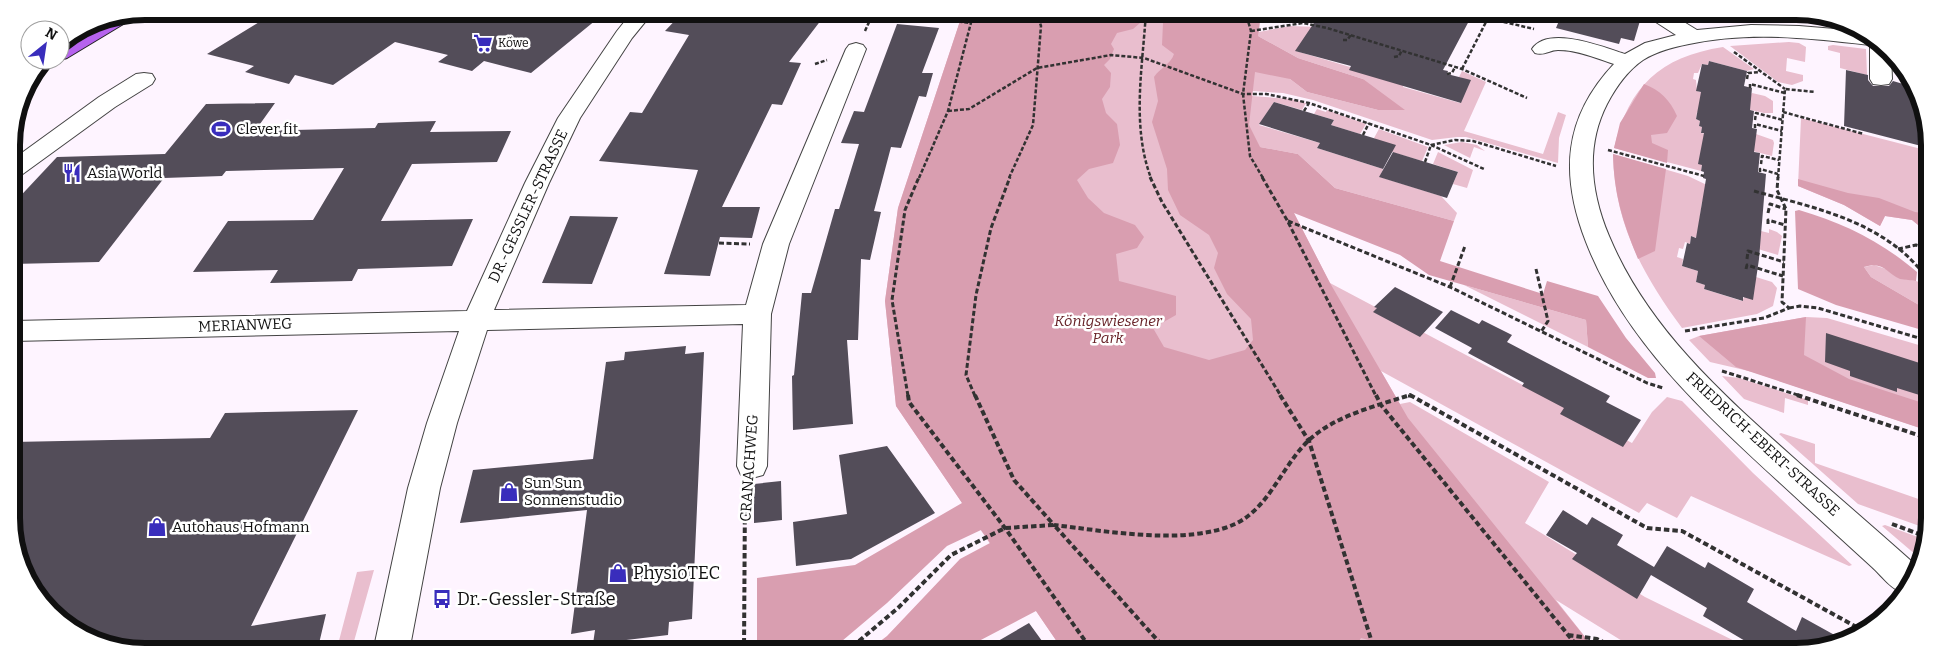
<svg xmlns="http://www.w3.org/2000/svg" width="1941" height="663" font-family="Bitter,serif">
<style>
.green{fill:#e9bece;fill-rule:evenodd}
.forest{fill:#d99eb0}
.building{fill:#534d59}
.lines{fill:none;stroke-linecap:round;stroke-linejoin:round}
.minor-casing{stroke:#434343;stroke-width:2}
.highway-casing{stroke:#212121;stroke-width:2}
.path-far2{stroke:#323232;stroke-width:2.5;stroke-dasharray:4 2;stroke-linecap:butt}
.path-far1{stroke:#323232;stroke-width:3;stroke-dasharray:5 2.5;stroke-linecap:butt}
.path{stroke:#323232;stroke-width:4;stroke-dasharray:5.5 3;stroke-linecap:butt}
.minor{fill:#fff;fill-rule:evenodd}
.highway{fill:#b663ee;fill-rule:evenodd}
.labels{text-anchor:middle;stroke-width:5;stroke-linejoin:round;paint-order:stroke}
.far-poi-label{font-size:12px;fill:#101010;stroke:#fff;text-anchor:start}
.poi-label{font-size:15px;fill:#101010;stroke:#fff;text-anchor:start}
.street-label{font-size:15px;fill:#101010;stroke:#fff}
.park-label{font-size:15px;font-style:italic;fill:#672227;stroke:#fff}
.near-poi-label{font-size:18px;fill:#101010;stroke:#fff;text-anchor:start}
.rim{fill:none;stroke:#101010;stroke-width:6}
</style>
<rect width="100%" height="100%" fill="#fef4ff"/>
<path class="green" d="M935,11H1261L1259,32L1290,26L1319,27L1296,51L1404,83L1403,87L1460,103L1470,81L1459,77L1462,71L1486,82L1464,131L1543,154L1558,112L1566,115L1559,138L1558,163L1466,137H1457L1432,140L1313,100L1283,93L1252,91V96L1290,99L1306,103L1302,110L1274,102L1259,125L1320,143L1317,148L1383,169L1380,177L1441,196L1457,213L1454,221L1335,188L1298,154L1260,147L1330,283L1632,443L1652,412L1667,397L1682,401L1753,473L1852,565L1849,566L1691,496L1677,518L1647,503L1639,513L1381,371L1400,404L1410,402L1549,482L1525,523L1645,597L1755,651L1640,652L1556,600L1597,652H1064L896,406L885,301L898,208L962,15ZM1258,36L1298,58L1363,79L1378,110L1307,92L1290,79Z
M1789,42L1799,43L1806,47L1805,62L1787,58L1786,71L1803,75V81L1792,85L1778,82L1730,46Z
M1833,45L1866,49L1867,75L1840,68V53L1828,50V46Z
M1723,47L1754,69L1747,71L1709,61L1708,65L1702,64L1698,73H1694L1693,79L1696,80L1697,91L1703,93L1702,113L1697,112L1696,119L1700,121L1699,126L1702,127L1701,133L1707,134L1701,171L1614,148C1629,86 1660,57 1723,47Z
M1752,93L1765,96L1773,101V113H1764L1742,108Z
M1317,109L1326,112L1327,110L1366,124L1360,134L1331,125L1334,120L1314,114Z
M1801,118L1929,151V234L1912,220L1885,216L1880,226L1844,205L1798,186Z
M1379,129L1428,147L1422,161L1392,152L1374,138Z
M1756,134L1773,140L1774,143L1772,156L1749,150L1750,136L1756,138Z
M1462,142L1477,145L1485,151L1474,147L1470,158L1444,145Z
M1438,152L1473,170L1467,188L1453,184L1458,172L1433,164Z
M1613,154L1688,176L1709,186L1702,202L1697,238L1691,236L1690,244L1685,242L1683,249L1679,248L1677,257L1683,259L1682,266L1698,271L1696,282L1705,285L1704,289L1742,301L1756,277L1772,282L1777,288L1773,306L1757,314L1682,328C1642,274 1614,222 1613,154Z
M1769,229L1777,232L1782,236L1778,255L1758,249L1761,231L1769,233Z
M1874,265L1889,270L1899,278L1916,281L1929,286V309L1919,305L1871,277L1864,267Z
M1464,285L1586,320L1588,347Z
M1806,317L1827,318L1929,348V431L1753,372L1710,362L1689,340L1699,336Z
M1722,376L1739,378L1808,400V405L1785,398L1784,413L1744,399Z
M1781,433L1815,444V463L1930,503L1928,529L1858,504L1779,434Z
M1885,525L1926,540L1923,561L1882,526Z
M374,570L351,652H336L357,572Z"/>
<path class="forest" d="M935,11H1140V23L1133,29L1117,33L1111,44L1114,49L1110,59L1104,65L1111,73L1110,87L1102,99L1106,113L1117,124L1120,145L1113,163L1089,169L1077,180L1088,198L1104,213L1135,225L1144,237L1137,248L1116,254L1119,281L1176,296V315L1153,328L1164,347L1209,360L1245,350L1253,340L1251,319L1227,294L1214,268L1218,253L1209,235L1180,215L1168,190L1167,169L1152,122L1158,101L1154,77C1160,68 1171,64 1174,54L1162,45L1163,23L1160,15L1147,11H1261L1258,36L1298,58L1363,79L1405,110H1378L1307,92L1290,79L1255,72L1249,125L1260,147L1298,154L1335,188L1454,221L1440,261L1543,294L1547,281L1598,296L1626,338L1655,373L1656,378H1648L1588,347L1586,320L1429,275L1400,255L1294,213L1330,283L1408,418L1597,652H1393L1388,645L1361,638L1352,652H1064L1036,611L958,652H866L887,636L960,559L990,543L981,530L947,546L887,603L829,652H757V578L855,565L962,503L896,406L885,301L898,208L962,15Z
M1796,11L1839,18L1852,27L1811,22Z
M1644,84C1660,90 1670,100 1677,116L1667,133L1651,135L1652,143L1668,150L1667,163L1614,148L1620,123Z
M1613,154L1666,169L1655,251L1638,259C1623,222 1614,195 1613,154Z
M1798,179L1848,193L1879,198L1915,212L1929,214V234L1912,220L1885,216L1880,226L1844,205L1798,186Z
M1799,210C1844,223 1882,242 1917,272L1916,281C1911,280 1905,280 1900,279C1886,273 1884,261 1864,267L1871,277L1919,305L1929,309V332L1836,305L1798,289L1795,211Z
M1806,317L1804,355L1849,379L1929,405V431L1736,367L1699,336Z"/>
<path class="building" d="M277,11H607L531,73L484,61L472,71L438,62L448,55L395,42L333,85L295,75L289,84L245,72L254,66L207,54Z
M684,11H828L789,62L801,63L782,105L772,104L722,207H760L752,238L720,237L710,276L664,274L698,170L599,161L630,112L642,113L689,35L665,31Z
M1322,11H1440L1470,19L1443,70L1448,71L1447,74L1471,80L1461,103L1349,70L1351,66L1295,51Z
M1563,11H1586L1604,16L1605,11H1640L1642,14L1634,41L1621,38L1619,44L1556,28Z
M897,24L939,28L922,73H933L926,97L919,96L901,148L891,147L874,211L881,212L870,260L861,259L858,340H847L853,424L793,430L792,376L794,375L802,293H811L835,209H839L859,144L841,143L854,111L864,112Z
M1709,61L1747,71L1744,86L1752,88L1750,110L1754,111L1752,128L1757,129L1754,152L1760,153L1758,172L1766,174L1759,259L1753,300L1743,297V301L1704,289L1705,285L1696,282L1698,271L1682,266L1687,243L1690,244L1691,236L1696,238L1706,179L1703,178L1704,172L1701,171L1702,165L1698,164L1704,133H1701L1702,127L1699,126L1700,121L1696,119L1701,92L1696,91L1702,64L1708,65Z
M1846,70L1868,75V80L1873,86H1889L1893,81L1910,86L1929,127V148L1844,126Z
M1274,102L1334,120L1331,125L1396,145L1383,169L1317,148L1320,143L1259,124Z
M275,103L255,131L375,128L378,123L436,121L430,132L511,131L497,162L412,164L381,221L473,219L452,266L358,269L352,281L270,283L278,270L193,272L228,221L313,220L344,168L226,171L222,176L164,178L99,262L12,264V205L57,157L165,154L206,104Z
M1393,152L1458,172L1447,198L1379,177Z
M570,216L618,217L592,284L542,283Z
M1395,287L1443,312L1420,337L1373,312L1377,308L1374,307Z
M1451,310L1479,324L1482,320L1512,335L1507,342L1610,396L1606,402L1641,420L1623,447L1560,414L1564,408L1522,386L1524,383L1468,353L1472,348L1435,328Z
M1826,333L1929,366V398L1897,388V392L1850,376V371L1825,362Z
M686,346L685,354L704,352L692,619L669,622L668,635L593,644L595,630L571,634L587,510L460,523L473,470L593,459L606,362L624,360L625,352Z
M358,410L251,626L326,614L317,652H145L102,645L44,606L14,544L13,442L210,438L225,413Z
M887,446L935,513L851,559L796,566L793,522L847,514L839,455Z
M781,481L782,520L754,523V484Z
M1563,510L1587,525L1592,517L1623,535L1617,545L1654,567L1667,546L1705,568L1708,562L1754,589L1747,602L1796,631L1802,617L1840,638L1805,651H1762L1703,616L1707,608L1651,575L1637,599L1572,559L1577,553L1546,535Z
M1029,623L1050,652H979Z"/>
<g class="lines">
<g class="minor-casing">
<path id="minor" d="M633,11H654L632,38L580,118L549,183L494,310L746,305L763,244L846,49L849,45L856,43L863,45L866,49L789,244L771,314L767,466L763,475L752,478L741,475L737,466L743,324L487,330L457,423L440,488L409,652H373L408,488L427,423L459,331L13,341V321L467,311L525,183L558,118L617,31Z
M1642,11H1666L1697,30L1751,25L1799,26L1859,31L1891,53L1892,79L1889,84L1881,85L1873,84L1870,79V45C1810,38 1749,31 1689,44C1674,47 1657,51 1643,60C1627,71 1616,87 1607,104C1585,147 1591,193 1609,236C1649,332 1729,400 1805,468C1843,501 1881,534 1918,567L1901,592C1890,588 1881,575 1872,567C1849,546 1826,525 1803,504C1720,427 1628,350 1586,242C1560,175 1563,118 1614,64C1596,58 1577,50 1558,50C1549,50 1545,56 1535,53L1532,49C1548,25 1603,47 1625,54L1645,43L1676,35L1645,15Z
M144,73L152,74L155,79L152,84L115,107L20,176L12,178V160L99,97L136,74Z"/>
</g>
<g class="highway-casing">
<path id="highway" d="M131,14L133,16L130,20L67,58L60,60H59L60,45L103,19Z"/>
</g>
<path class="path-far2" d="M875,11L970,23
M1146,11C1143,65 1131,125 1151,178
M1245,11L1251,31L1243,94L1250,156L1263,178
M1457,11L1534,29
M865,31L874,11
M1251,31L1303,23L1327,28L1462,69L1527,98
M1343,40H1347L1351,35
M1734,52L1785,89
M1394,57L1399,56L1402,50
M815,64L827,60
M1462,69L1487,20
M1447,74L1452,73L1455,67
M1747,79L1748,73L1760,72
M1750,88V84L1785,93
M948,111L969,109L1037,68L1111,55L1144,58L1243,94H1266L1309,103L1431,145L1455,140L1473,141L1556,166
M1304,111L1309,103
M1783,112L1864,134
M1755,120L1756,113L1783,120
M1755,128V124L1782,131
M1363,135L1369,123
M1608,150L1704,176
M1425,162L1431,145L1484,169
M1761,164L1762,156L1779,160
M1760,172V169L1778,174
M919,178L948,111L974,11
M1009,178L1033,125L1041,26L1036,11
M1778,178L1785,89L1815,92"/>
<path class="path-far1" d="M1150,177L1162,202L1281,396
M1262,177L1287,220L1376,396
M1754,191C1804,205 1858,216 1899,249C1910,257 1919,269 1929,278
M1768,213L1770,204L1786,209
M1288,221L1450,287L1647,383L1663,388
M1768,224V220L1785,225
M719,243L750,244
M1898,249L1916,245L1929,249
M1747,259L1748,251L1784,262
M1536,269L1548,321L1541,332
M1746,269L1747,265L1783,276
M1450,287L1465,246
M1789,308L1800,306L1818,308L1929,341
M1685,331L1764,318L1789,308L1782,302L1786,209L1777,190L1778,177
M1722,371L1801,396
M908,396L892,300L905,210L919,177
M975,396L966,375L976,295L991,228L1010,177
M1408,396H1411"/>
<path class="path" d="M908,395L909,402L1005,528L1093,652
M975,395L1014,480L1054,525C1106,531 1186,546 1235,524C1269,508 1281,468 1307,442C1333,416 1376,406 1410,395L1647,528L1682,531L1862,630
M1280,395L1309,441L1375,652
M1376,395L1381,405L1582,652
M1797,395L1930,439
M1892,524L1927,537
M1568,635L1597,639L1623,652
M744,652L745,490
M846,652L898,608L951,555L1005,528L1054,525L1168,652"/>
<use href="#minor" class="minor"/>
<use href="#highway" class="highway"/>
</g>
<defs>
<g id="supermarket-bare" transform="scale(1.5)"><path d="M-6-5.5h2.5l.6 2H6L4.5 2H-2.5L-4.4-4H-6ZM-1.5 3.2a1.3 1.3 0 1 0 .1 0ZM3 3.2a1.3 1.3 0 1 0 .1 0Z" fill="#392dbc" stroke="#fff" stroke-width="2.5" paint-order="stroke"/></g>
<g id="stadium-bare" transform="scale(1.5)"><path d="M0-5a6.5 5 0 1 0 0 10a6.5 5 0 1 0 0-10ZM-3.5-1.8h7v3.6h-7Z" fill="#392dbc" stroke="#fff" stroke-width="2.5" paint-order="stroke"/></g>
<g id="restaurant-bare" transform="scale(1.5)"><path d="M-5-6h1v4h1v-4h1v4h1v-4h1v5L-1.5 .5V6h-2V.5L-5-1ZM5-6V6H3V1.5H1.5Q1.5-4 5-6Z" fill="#392dbc" stroke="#fff" stroke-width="2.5" paint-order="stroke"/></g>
<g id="shop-bare" transform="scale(1.5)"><path d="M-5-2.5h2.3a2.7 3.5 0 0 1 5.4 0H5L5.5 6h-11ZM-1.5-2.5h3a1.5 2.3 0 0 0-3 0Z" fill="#392dbc" stroke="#fff" stroke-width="2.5" paint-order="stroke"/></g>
<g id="bus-bare" transform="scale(1.5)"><path d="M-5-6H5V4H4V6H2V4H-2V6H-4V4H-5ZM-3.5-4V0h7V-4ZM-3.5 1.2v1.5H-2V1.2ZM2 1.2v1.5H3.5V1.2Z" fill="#392dbc" stroke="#fff" stroke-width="2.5" paint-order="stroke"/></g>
</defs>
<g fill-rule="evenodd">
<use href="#supermarket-bare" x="483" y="43"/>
<use href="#stadium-bare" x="221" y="129"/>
<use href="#restaurant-bare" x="72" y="173"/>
<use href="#shop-bare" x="509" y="492"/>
<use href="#shop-bare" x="157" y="527"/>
<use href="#shop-bare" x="618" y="573"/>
<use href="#bus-bare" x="442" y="599"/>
</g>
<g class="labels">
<g class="far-poi-label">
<text x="498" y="47">Köwe</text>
</g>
<g class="poi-label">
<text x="236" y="134">Clever fit</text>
<text x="87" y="178">Asia World</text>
<text x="524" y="488">Sun Sun<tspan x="524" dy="17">Sonnenstudio</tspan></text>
<text x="172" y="532">Autohaus Hofmann</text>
</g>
<g class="street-label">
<text transform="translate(528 206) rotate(-65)" y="5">DR.-GESSLER-STRASSE</text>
<text transform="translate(245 325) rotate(-2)" y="5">MERIANWEG</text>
<text transform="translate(1763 444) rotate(43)" y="5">FRIEDRICH-EBERT-STRASSE</text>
<text transform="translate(749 468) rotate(-86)" y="5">CRANACHWEG</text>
</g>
<g class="park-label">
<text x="1108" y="326">Königswiesener<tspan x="1108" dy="17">Park</tspan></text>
</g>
<g class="near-poi-label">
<text x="633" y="579">PhysioTEC</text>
<text x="457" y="605">Dr.-Gessler-Straße</text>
</g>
</g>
<path d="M0 0H1941V663H0ZM145 20H1796A125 125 0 0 1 1921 145V518A125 125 0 0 1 1796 643H145A125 125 0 0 1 20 518V145A125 125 0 0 1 145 20Z" fill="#fff" fill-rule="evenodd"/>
<path class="rim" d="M145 20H1796A125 125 0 0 1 1921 145V518A125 125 0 0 1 1796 643H145A125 125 0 0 1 20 518V145A125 125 0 0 1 145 20Z"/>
<g transform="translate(45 45) rotate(30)"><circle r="24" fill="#ffffff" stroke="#9f9f9f"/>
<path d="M0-4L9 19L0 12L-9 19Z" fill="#392dbc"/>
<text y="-8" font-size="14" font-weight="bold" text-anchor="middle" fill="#101010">N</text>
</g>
</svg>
